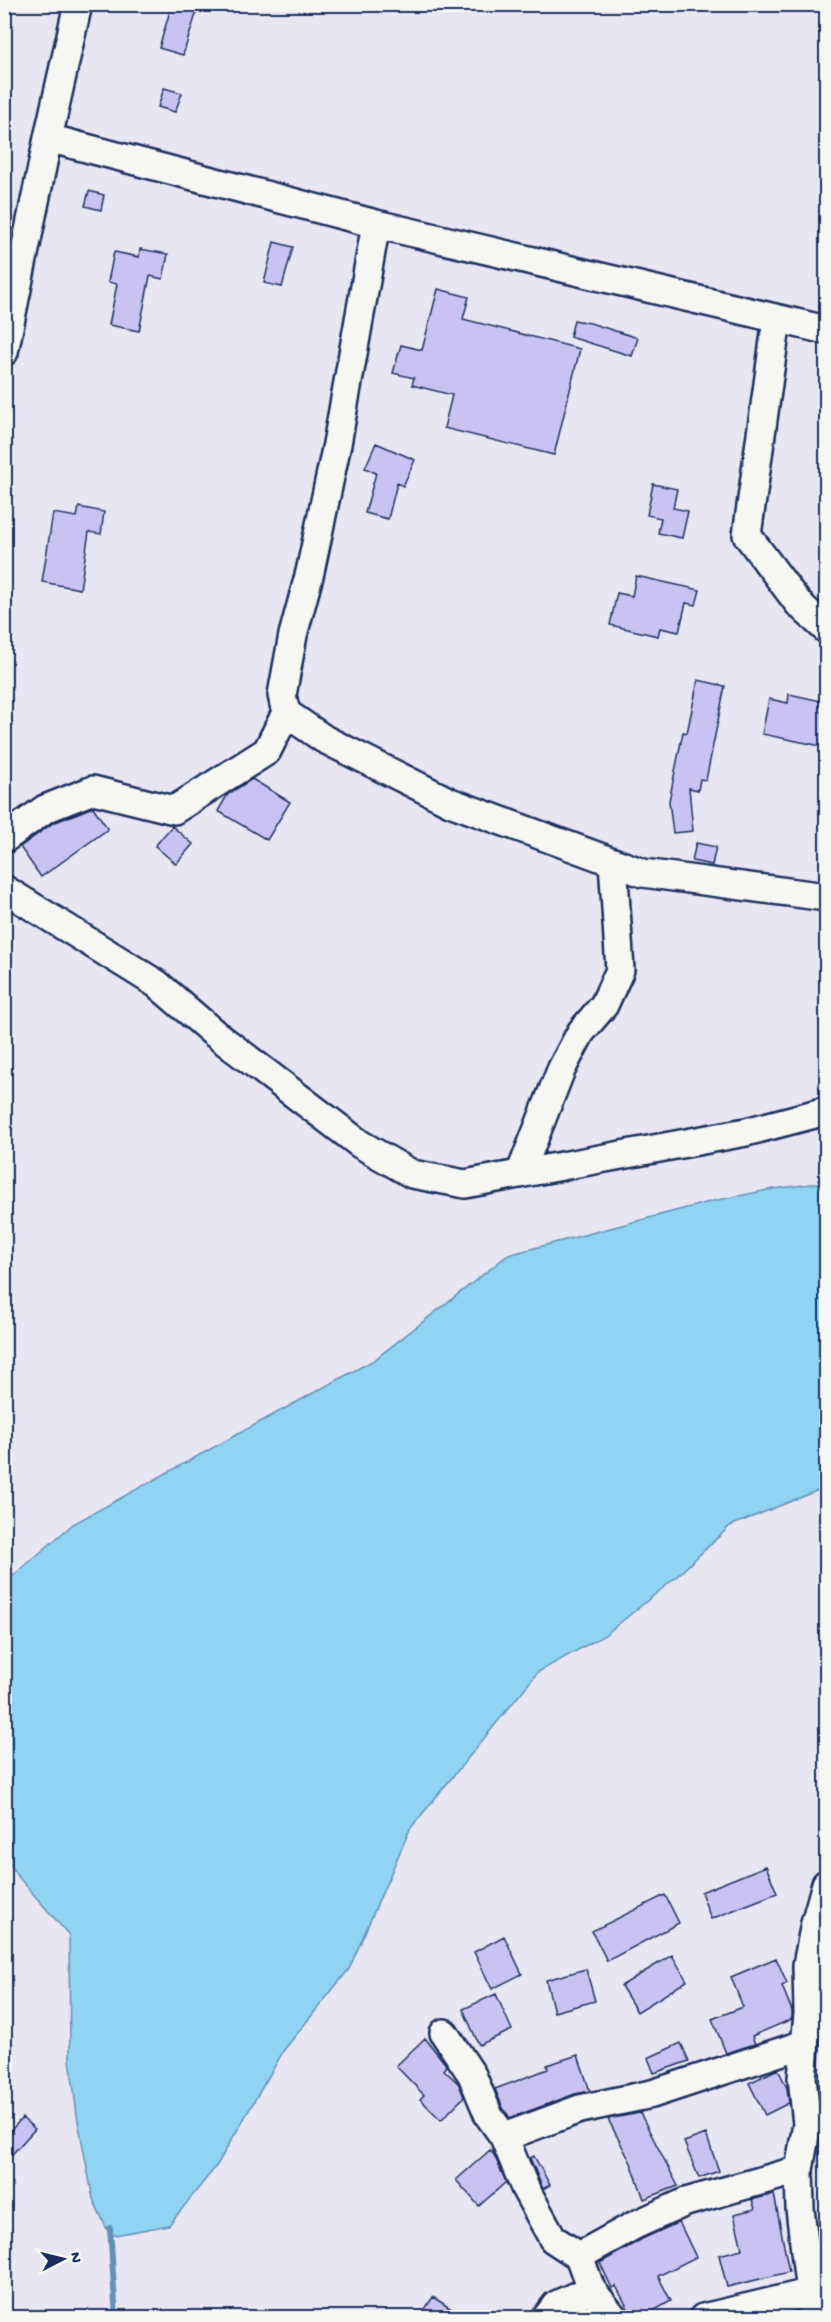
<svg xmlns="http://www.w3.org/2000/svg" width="831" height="2322" font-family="'Gochi Hand',sans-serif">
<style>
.water{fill:#91d3f3;stroke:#6291b7;stroke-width:1.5}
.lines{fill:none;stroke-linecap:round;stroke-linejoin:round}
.stream{stroke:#6291b7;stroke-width:6}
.building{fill:#cbc2f4;stroke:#1b2f5e;stroke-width:1.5}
.minor-casing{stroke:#1b2f5e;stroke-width:32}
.minor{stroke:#f6f6f2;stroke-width:27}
</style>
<rect width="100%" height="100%" fill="#e9e6f3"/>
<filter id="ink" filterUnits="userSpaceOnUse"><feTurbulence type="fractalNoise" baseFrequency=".0167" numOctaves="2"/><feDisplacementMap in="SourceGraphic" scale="12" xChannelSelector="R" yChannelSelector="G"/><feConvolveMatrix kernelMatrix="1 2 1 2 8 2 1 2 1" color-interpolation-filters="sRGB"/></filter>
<g filter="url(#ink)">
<path class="water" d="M826,1182V1487L730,1526L674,1579L605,1635L538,1672L410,1829L349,1969L284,2050L217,2165L169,2225L110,2236L93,2199L77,2116L70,2059L69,1935L15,1873L5,1854V1583L73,1524L374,1360L508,1255L713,1201L773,1189Z"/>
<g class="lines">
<path class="stream" d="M110,2228L116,2318"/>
</g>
<path class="building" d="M172,4L197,11L183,55L159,48Z
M164,88L182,93L175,112L158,107Z
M89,191L104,195L101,210L85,206Z
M274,242L293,247L282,287L264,283Z
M140,249L168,254L163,279L150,276L139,331L109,325L117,284L108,282L114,252L139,257Z
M438,289L469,297L463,319L580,349L554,455L444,428L452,395L412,385L414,378L393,373L401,345L422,350Z
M574,320L590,323L638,338L632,356L570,337Z
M376,443L415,460L403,486L397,483L388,519L365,513L376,473L365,468Z
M653,484L677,489L673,508L688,511L682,538L658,533L661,518L647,515Z
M79,507L104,512L101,534L89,532L80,589L42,582L53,513L77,517Z
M636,576L700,590L696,605L686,603L679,632L660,628L658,636L610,625L617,593L632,596Z
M698,680L725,686L706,780L700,779L698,790L689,788L693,831L673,833L669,801L683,732L687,733Z
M789,694L826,702V747L762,734L769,699L788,703Z
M252,779L290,802L267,840L218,811L228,794Z
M93,807L108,829L41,877L20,847L53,823Z
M172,826L193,844L176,864L155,846Z
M696,843L716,847L712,865L692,861Z
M766,1866L777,1893L711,1919L701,1892Z
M665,1895L679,1923L607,1961L592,1931Z
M504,1936L522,1974L492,1989L474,1952Z
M672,1955L687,1981L637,2012L621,1986Z
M776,1958L787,1983L782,1986L792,2011V2019L752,2036L755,2044L726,2053L712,2019L743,2007L731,1977Z
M586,1969L595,2001L554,2012L546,1980Z
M496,1994L512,2030L479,2045L463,2009Z
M425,2038L447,2066L444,2070L459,2084L464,2097L441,2120L420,2099L424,2095L396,2066Z
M681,2043L689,2061L654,2073L648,2058Z
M578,2055L590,2091L575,2094L510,2118L503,2108L495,2089L548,2069L547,2065Z
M778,2069L787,2088L789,2103L765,2115L749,2083Z
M640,2113L678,2186L644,2199L632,2165L608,2119Z
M22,2118L35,2129L4,2163V2138Z
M706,2134L719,2171L699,2178L684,2142Z
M490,2150L494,2155L506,2182L479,2206L456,2180Z
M534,2156L550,2185L543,2189L530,2158Z
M774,2194L789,2272L727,2287L719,2255L742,2249L734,2214L755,2209L752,2200Z
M679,2222L696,2257L658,2276L671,2301L641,2318H633L616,2286L612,2288L600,2263L642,2239Z
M433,2297L465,2318H419Z"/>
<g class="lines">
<g class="minor-casing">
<path id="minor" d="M48,138L376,224L826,330
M376,224L337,444L310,572L293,635L282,695L286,713L324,739L450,802L643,873L826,897
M777,319L747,535L798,603L826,629
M4,352L48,138L78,4
M4,839L45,809L93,790L174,810L267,751L286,713
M4,889L157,984L214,1033L360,1144L412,1174L465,1184L746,1132L826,1111
M520,1174L561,1070L581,1032L604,1005L620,970L613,862
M444,2033L472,2075L489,2116L504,2137L525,2188L553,2239L579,2256L591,2289L614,2318
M504,2137L580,2109L652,2094L804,2044
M579,2256L635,2225L686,2202L799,2170
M546,2318L556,2305L591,2289
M703,2318L825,2289
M813,2318L800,2209L799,2170L807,2124L802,2078L808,2014L807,1965L815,1923L826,1884"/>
</g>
<use href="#minor" class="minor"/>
</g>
</g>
<rect width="831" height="2322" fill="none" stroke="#f6f6f2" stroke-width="24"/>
<rect x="12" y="12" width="807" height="2298" fill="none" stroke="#1b2f5e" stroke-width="2" filter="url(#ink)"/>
<g transform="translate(63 2259) rotate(83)" stroke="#f6f6f2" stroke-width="4.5" paint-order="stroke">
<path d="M0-4.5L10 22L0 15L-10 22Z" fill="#1b2f5e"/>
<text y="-9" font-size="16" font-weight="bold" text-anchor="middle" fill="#1b2f5e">N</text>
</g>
</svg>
